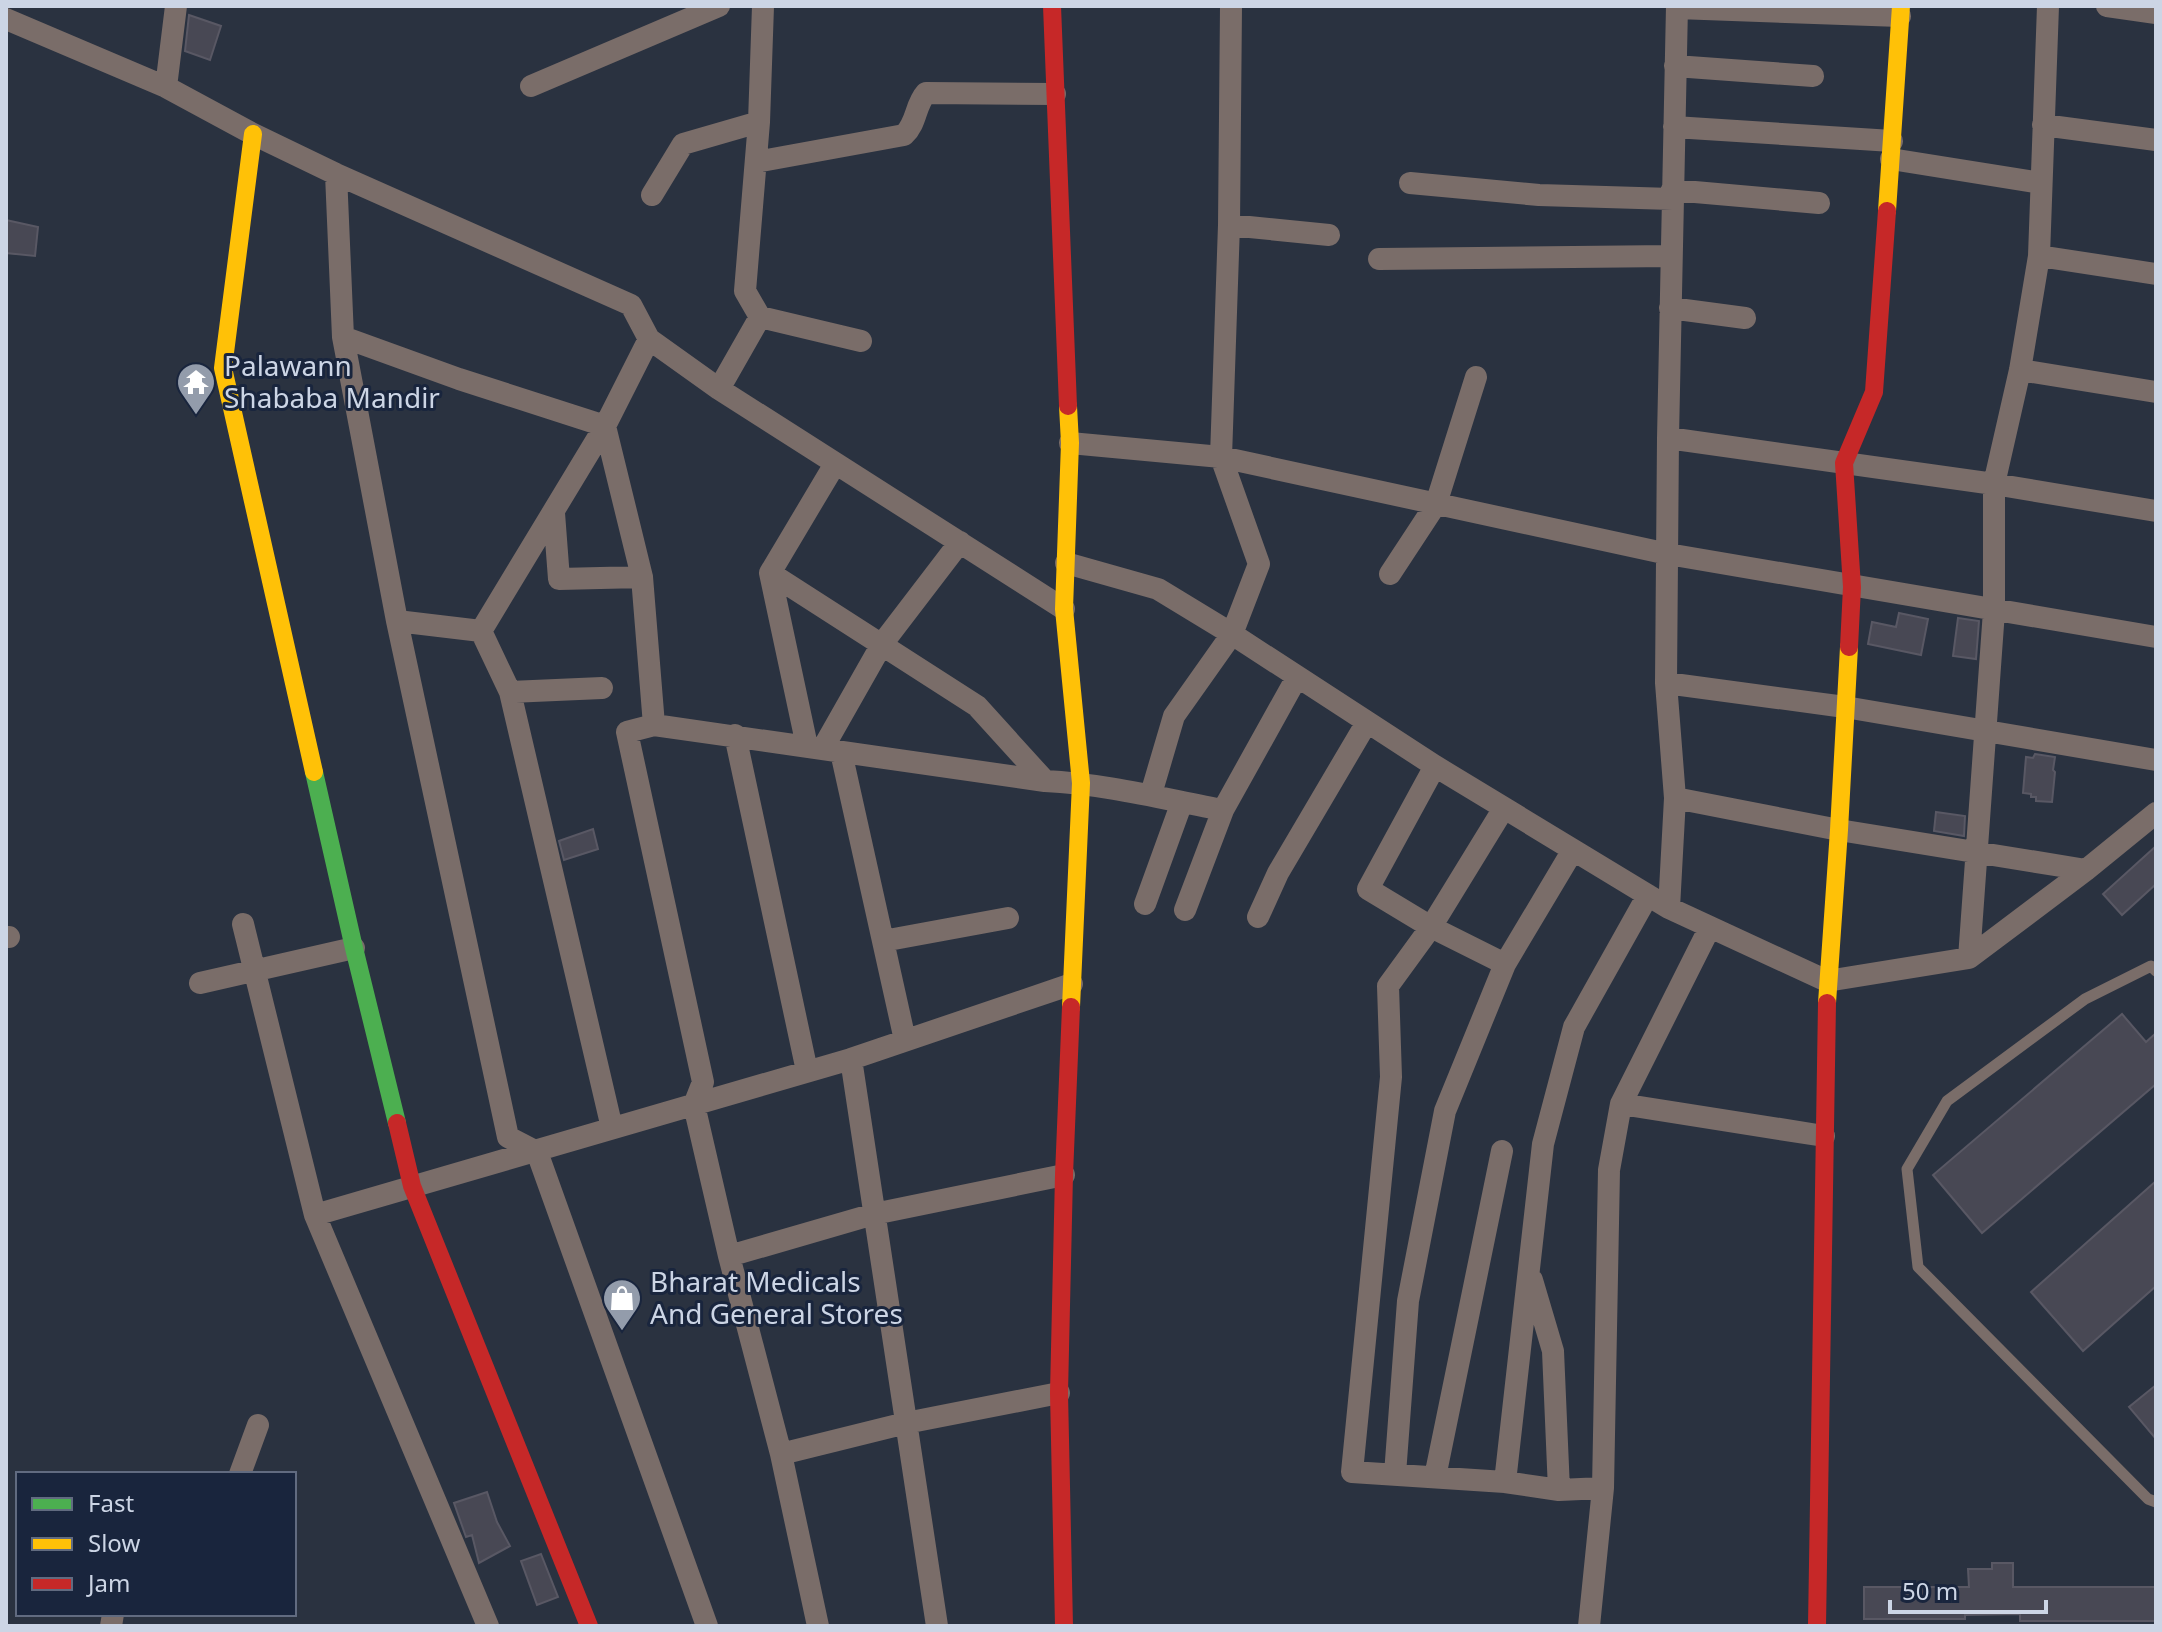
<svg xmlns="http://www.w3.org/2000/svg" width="2162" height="1632" font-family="'Noto Sans',sans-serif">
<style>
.building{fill:#484854;stroke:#595864;stroke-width:2}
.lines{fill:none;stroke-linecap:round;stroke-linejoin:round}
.lane{stroke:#7a6d69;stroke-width:11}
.street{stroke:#7a6d69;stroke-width:22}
.fast{stroke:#4caf50;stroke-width:18}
.slow{stroke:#ffc107;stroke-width:18}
.jam{stroke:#c62828;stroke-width:18}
.labels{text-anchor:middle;stroke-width:6;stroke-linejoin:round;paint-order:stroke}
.poi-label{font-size:28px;fill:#ccd5e5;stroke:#19253d;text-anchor:start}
</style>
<rect width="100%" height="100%" fill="#2a3240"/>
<path class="building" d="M189,15L221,26L210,60L185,51Z
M6,220L38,227L35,256L6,253Z
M1899,613L1928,619L1921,655L1868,644L1872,622L1896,627Z
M1958,618L1979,621L1976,659L1953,656Z
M2035,754L2055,757L2053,770L2055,772L2052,802L2036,801V797H2031V794L2023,793L2026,757L2033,758Z
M1936,812L1965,816L1964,836L1934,831Z
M593,829L598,849L564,860L559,841Z
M2156,846V884L2122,915L2103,894Z
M2122,1014L2146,1042L2156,1033V1084L1982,1233L1933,1175Z
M2156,1181V1286L2083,1351L2031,1292Z
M2156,1385V1439L2129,1407Z
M487,1492L497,1522L510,1546L479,1563L472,1535L466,1537L454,1503Z
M541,1554L558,1597L537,1605L521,1561Z
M1992,1563H2013V1587H2156V1621H2020V1614L1965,1615V1619H1864V1587H1969L1968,1569H1992Z"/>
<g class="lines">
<path class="lane" d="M2156,971L2151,966L2085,999L1947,1101L1907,1169L1918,1267L2148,1499L2156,1502"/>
<path class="street" d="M2107,6L2156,13
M1677,8L1900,16
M6,19L166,87L253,134L336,174L631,305L649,339L719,389L1064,609
M1675,66L1813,76
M531,86L719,6
M166,87L176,6
M2043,125L2156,140
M1674,127L1892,141
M1891,159L2041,183
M756,162L904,135C917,123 915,105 926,93L1055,94
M336,174L343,337L397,621L508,1137L537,1152L707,1626
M1410,183L1539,195L1672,199
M1672,190L1819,203
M652,195L683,144L759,122
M1229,225L1329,235
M2039,256L2156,274
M1379,259L1671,256
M1670,308L1745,318
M760,317L745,291L759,122L763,6
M343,337L459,379L605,426L642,577L654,725L1045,781C1106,784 1164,799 1223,810
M2020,370L2156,392
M719,389L760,317L861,341
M1668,438L1994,484L2156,511
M1070,443L1221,457L1668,554L2156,637
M835,464L770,573L977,706L1045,781
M554,513L559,579L642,577
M1066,563L1158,589L1232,634L1435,766L1669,908L1827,981L1969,958L2086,870L2156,813
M770,573L807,746
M1390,574L1436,504L1476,377
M397,621L481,631
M1666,683L1845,707L2156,760
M510,692L602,688
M654,725L627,732L703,1082L694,1105L729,1256L781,1454L818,1626
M735,735L807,1071
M823,748L882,644L960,542
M841,752L905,1040
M1435,766L1368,889L1431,927L1505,964
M1151,794L1174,716L1232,634L1259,564L1221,457L1229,225L1231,6
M1675,798L1839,830L2086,870
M1504,808L1431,927L1388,986L1391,1077L1352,1472L1505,1482L1559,1490L1603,1488
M1145,904L1182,802
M1669,908L1675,798L1666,683L1668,438L1677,6
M1185,910L1223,810L1297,677
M1258,917L1278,873L1367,722
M243,924L315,1215L488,1626
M6,937H9
M883,941L1008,918
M1969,958L1994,611V484L2020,370L2039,256L2048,6
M200,983L354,948
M851,1059L1072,984
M1621,1104L1824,1136
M612,1128L510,692L481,631L605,426L649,339
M315,1215L851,1059L937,1626
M729,1256L874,1214L1064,1175
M1532,1280L1553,1351L1559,1490
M781,1454L906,1423L1059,1393
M240,1474L258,1425
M1395,1474L1408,1301L1445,1111L1505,964L1573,850
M1435,1477L1502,1151
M1505,1482L1543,1144L1574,1027L1648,895
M111,1626L113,1614
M1589,1626L1603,1488L1609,1170L1621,1104L1710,927"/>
<path class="fast" d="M314,772L354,948L397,1123"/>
<path class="slow" d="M253,134L223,368L314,772
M1887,211L1901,6
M1068,406L1070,443L1064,609L1081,783L1071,1007
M1827,1003L1839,830L1849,647"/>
<path class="jam" d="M1052,6L1068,406
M1849,647L1852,587L1844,463L1874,392L1887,211
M397,1123L412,1186L589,1626
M1064,1626L1059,1393L1064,1175L1071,1007
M1817,1626L1827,1003"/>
</g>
<defs>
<g id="temple-pin" transform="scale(2)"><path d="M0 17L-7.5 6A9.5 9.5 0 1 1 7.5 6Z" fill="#939cab" stroke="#19253d"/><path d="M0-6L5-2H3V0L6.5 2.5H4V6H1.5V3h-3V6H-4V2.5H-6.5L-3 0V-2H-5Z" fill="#fff"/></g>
<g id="shop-pin" transform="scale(2)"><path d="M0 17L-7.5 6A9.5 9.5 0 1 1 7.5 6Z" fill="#939cab" stroke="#19253d"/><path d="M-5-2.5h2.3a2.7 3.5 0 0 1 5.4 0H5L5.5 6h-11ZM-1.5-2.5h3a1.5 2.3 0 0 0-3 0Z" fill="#fff"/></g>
</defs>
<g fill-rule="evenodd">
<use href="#temple-pin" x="196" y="382"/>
<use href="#shop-pin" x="622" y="1298"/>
</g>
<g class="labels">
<g class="poi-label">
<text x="224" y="376">Palawann<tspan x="224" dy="32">Shababa Mandir</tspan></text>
<text x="650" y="1292">Bharat Medicals<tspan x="650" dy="32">And General Stores</tspan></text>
</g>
</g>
<rect width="2162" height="1632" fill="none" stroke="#ccd5e5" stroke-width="16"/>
<rect x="16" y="1472" width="280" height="144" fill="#19253d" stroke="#616b80" stroke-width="2"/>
<rect x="32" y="1498" width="40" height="12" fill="#4caf50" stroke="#616b80" stroke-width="2"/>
<text x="88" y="1512" font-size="24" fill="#ccd5e5">Fast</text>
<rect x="32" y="1538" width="40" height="12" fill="#ffc107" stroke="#616b80" stroke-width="2"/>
<text x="88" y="1552" font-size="24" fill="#ccd5e5">Slow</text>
<rect x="32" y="1578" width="40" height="12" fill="#c62828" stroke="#616b80" stroke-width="2"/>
<text x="88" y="1592" font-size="24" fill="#ccd5e5">Jam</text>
<path d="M1890 1600v12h156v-12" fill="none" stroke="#ccd5e5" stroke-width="4"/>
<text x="1902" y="1600" font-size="24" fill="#ccd5e5" stroke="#19253d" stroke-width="6" paint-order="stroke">50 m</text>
</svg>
